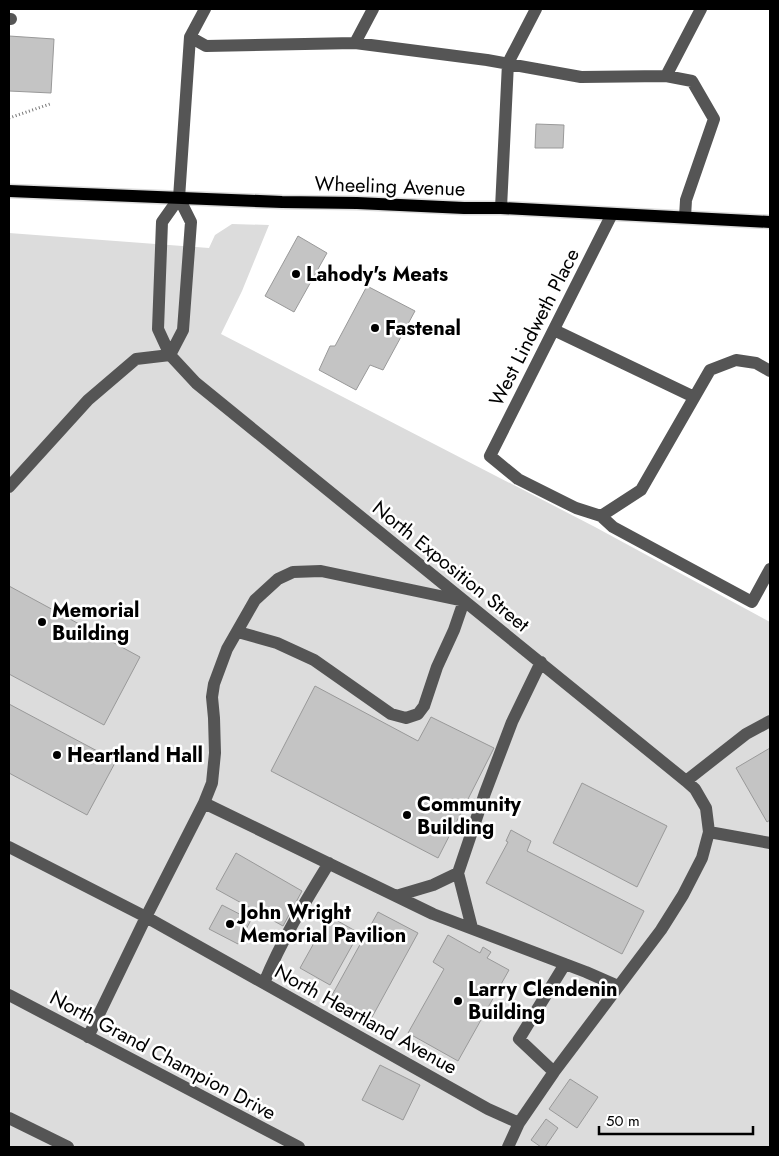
<svg xmlns="http://www.w3.org/2000/svg" width="779" height="1156" font-family="Jost,sans-serif">
<style>
.green{fill:#dcdcdc}
.building{fill:#c4c4c4;stroke:#999}
.lines{fill:none;stroke-linecap:round;stroke-linejoin:round}
.major-casing{stroke:#dbdbdb;stroke-width:15}
.path{stroke:#777;stroke-width:3;stroke-dasharray:1 2.5;stroke-linecap:butt}
.minor{stroke:#555;stroke-width:12}
.major{stroke:#000;stroke-width:12}
.poi-dot{fill:#000;stroke:#fff;stroke-width:2}
.labels{text-anchor:middle;stroke-width:5;stroke-linejoin:round;paint-order:stroke}
.street-label{font-size:20px;fill:#000;stroke:#fff}
.poi-label{font-size:20px;font-weight:bold;fill:#000;stroke:#fff;text-anchor:start}
</style>
<rect width="100%" height="100%" fill="#fff"/>
<path class="green" d="M232,224L269,225L242,291L221,334L595,527L770,622V1147H9V233L209,248L215,235Z"/>
<path class="building" d="M9,36L54,39L51,93L9,91Z
M536,124L564,125L563,148H535Z
M298,236L327,253L294,312L265,296Z
M367,286L415,311L383,370L370,365L356,390L319,370L330,346H335Z
M9,586L140,657L104,725L9,674Z
M315,686L418,741L431,717L494,748L438,858L271,771Z
M9,704L116,761L87,815L9,773Z
M770,748V820L767,822L736,768Z
M582,783L667,826L637,887L553,843Z
M511,830L531,841L527,851L644,911L622,954L486,883L508,842L506,841Z
M236,853L302,891L283,926L216,889Z
M222,905L251,920L238,944L209,929Z
M378,912L418,933L371,1019L331,997Z
M329,916L359,933L330,985L300,968Z
M448,935L480,953L483,947L491,952L487,958L509,970L458,1061L408,1033L444,969L433,962Z
M380,1065L420,1085L403,1120L362,1100Z
M570,1079L598,1097L577,1128L549,1109Z
M546,1119L558,1128L545,1147H541L531,1140Z"/>
<g class="lines">
<g class="major-casing">
<path id="major" d="M9,191L282,202L357,203L464,208H501L770,222"/>
</g>
<path class="path" d="M9,118L50,104"/>
<path class="minor" d="M9,19H11
M190,37L206,46L355,43L487,60L581,77L666,76L692,81L714,119L686,200L685,217
M355,43L373,9
M666,76L701,9
M179,198L162,222L158,329L170,355L196,383L686,781L695,789L706,808L709,832L702,858L683,895L661,930L554,1072L519,1123L508,1147
M179,198L190,37L205,9
M501,208L508,63L536,9
M554,330L694,397
M170,355L183,330L191,222L179,198
M770,371L756,363L736,360L710,370L641,490L601,516L613,527L752,602L770,569
M9,487L88,400L136,359L170,355
M601,516L576,508L518,479L490,456L612,214
M686,781L746,734L770,721
M204,803L433,914L586,972L618,986
M709,832L770,843
M9,847L146,917L488,1109L519,1123
M396,896L433,885L458,873
M472,928L458,873L485,793L512,722L541,662
M264,983C281,941 305,902 329,863
M9,995L299,1147
M88,1037L146,917L204,803L212,783L215,753L214,718L212,697L214,684L227,649L255,600L278,579L293,572L321,571L464,601L454,630L437,667L424,706L418,714L406,718L391,714L314,660L277,643L238,632
M554,1072L519,1039L565,964
M9,1118L68,1147"/>
<use href="#major" class="major"/>
</g>
<g class="poi-dot">
<circle cx="296" cy="274" r="5"/>
<circle cx="375" cy="328" r="5"/>
<circle cx="42" cy="622" r="5"/>
<circle cx="57" cy="755" r="5"/>
<circle cx="407" cy="815" r="5"/>
<circle cx="230" cy="924" r="5"/>
<circle cx="458" cy="1001" r="5"/>
</g>
<g class="labels">
<g class="street-label">
<text transform="translate(390 186) rotate(2)" y="7">Wheeling Avenue</text>
<text transform="translate(534 327) rotate(-63)" y="7">West Lindweth Place</text>
<text transform="translate(451 566) rotate(39)" y="7">North Exposition Street</text>
<text transform="translate(366 1019) rotate(29)" y="7">North Heartland Avenue</text>
<text transform="translate(163 1055) rotate(28)" y="7">North Grand Champion Drive</text>
</g>
<g class="poi-label">
<text x="306" y="281">Lahody's Meats</text>
<text x="385" y="335">Fastenal</text>
<text x="52" y="617">Memorial<tspan x="52" dy="23">Building</tspan></text>
<text x="67" y="762">Heartland Hall</text>
<text x="417" y="811">Community<tspan x="417" dy="23">Building</tspan></text>
<text x="240" y="919">John Wright<tspan x="240" dy="23">Memorial Pavilion</tspan></text>
<text x="468" y="996">Larry Clendenin<tspan x="468" dy="23">Building</tspan></text>
</g>
</g>
<rect width="779" height="1156" fill="none" stroke="#000000" stroke-width="20"/>
<path d="M599 1126v8h154v-8" fill="none" stroke="#000000" stroke-width="2.5"/>
<text x="606" y="1126" font-size="15" fill="#000000" stroke="#ffffff" stroke-width="4" paint-order="stroke">50 m</text>
</svg>
